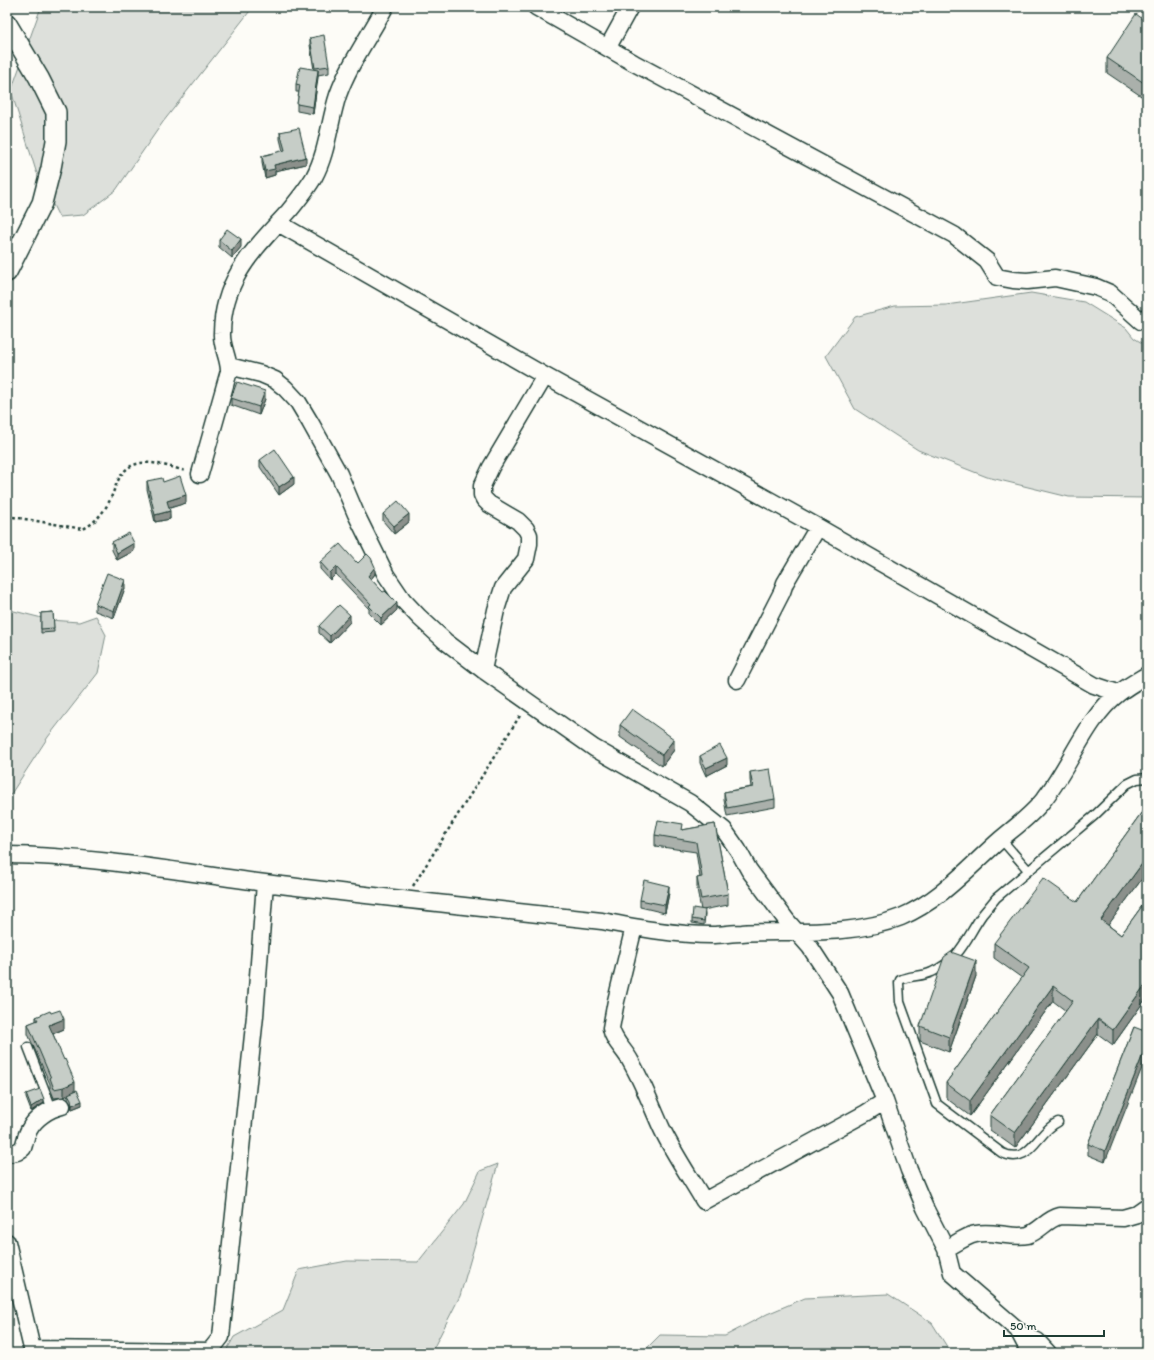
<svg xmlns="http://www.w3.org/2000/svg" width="1154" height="1360" font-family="Itim,sans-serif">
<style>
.green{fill:#dde0db;stroke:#7e8e88}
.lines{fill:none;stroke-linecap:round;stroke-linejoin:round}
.service-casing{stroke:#1f3d34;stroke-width:11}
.minor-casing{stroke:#1f3d34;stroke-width:19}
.tertiary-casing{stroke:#1f3d34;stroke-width:22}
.path{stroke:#1f3d34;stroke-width:2.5;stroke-dasharray:3 3;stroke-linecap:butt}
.service{stroke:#fdfcf7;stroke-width:8}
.minor{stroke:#fdfcf7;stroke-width:16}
.tertiary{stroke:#fdfcf7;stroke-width:19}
.wall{fill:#aab0ab;stroke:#1f3d34}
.shaded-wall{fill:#8b908b;stroke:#1f3d34}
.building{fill:#c6cdc7;stroke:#1f3d34}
</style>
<rect width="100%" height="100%" fill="#fdfcf7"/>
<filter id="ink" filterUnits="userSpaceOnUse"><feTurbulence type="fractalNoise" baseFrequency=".025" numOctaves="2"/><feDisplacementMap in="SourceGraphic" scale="8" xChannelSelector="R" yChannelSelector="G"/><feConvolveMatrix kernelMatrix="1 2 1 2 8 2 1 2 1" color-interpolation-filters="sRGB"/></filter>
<g filter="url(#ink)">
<path class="green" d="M41,7H253L163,122L116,190L83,215L59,217L36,171L11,91Z
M1031,293L1084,302L1126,328L1134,338L1147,346V498L1069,497L987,477L918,450L855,409L826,356L855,317L895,306L946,305Z
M7,608L10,610L50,620L79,622L96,616L106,635L98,673L48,737L7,800Z
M498,1164L460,1296L431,1353H225L234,1337L283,1310L299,1270L347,1261L418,1262L464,1204L480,1171Z
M888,1294L932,1323L951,1353H642L660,1335L725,1336L767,1314L805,1298Z"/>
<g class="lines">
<g class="service-casing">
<path id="service" d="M1001,839L1028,870
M28,1047L52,1109
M1058,1122C1036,1132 1031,1166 1002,1153L937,1104L900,1002L899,983L900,980C910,975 922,977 932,972C961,959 966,938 982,915C987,909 992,903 996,898L1094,816L1127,784L1137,779L1147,778"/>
</g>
<g class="minor-casing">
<path id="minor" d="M536,7L634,63L954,235L987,261L997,277L1013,280L1027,281L1055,278L1096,287L1110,293L1141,321L1147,317
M608,47L630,7
M278,223L545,376L818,527L1094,685L1118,693
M229,366L261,374L275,380L285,388L298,402L310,422L339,474L356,514L386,575L403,600L419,617L445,641L483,670L594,748L690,803L724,830L738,850L749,870L787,921L810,947L840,993L885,1101L909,1170L925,1208L946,1249L952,1273L1018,1330L1030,1353
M200,474L229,371C229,358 221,346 222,333C223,277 255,249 289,211C298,200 307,189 314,177C328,151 329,122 338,95C349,64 369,37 385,7
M483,670L496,610L503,588L526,559L529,544V535L526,529L518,521L489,504L484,499L482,495V486L491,467L545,376
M737,680L782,592L785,583L818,527
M7,855C94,856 180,872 265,883C378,897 490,909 602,921C638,928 676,935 712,935C722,935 732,933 742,933C755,932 768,932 781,932C820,932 864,932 901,917C941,900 969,867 1001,839C1014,828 1029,817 1040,804C1069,771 1084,720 1119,693C1128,686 1137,681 1147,675
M634,927L616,1001L611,1028C613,1041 625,1050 631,1062C643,1083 652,1107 662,1129C674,1154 690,1177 704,1201L866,1113L885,1101
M7,1154L17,1152L23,1148C25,1142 26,1135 29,1130C35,1118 49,1109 62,1106
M7,1242L33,1353
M946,1249C954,1245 967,1235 976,1234C993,1230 1011,1239 1028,1235C1040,1231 1047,1219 1060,1216L1123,1218L1137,1214L1147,1207
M1020,1334L1037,1341L1048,1353
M32,1349L210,1351L221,1337L255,1016L265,883"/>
</g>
<g class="tertiary-casing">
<path id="tertiary" d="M7,24L39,78L56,112V141L51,168L42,203L7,272"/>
</g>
<path class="path" d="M1132,7L1147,17
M7,516L83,529C95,523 104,512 110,500C117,484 120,466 141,463C153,461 174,468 186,471
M413,886L521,714"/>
<use href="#service" class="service"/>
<use href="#minor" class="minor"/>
<use href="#tertiary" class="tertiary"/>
</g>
<path class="wall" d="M1147,22V100L1107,73V58Z
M310,38L329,66V73L318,75L313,114L297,111V104L299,92H296V84L314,70L310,45Z
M280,132L306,164L275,171V175L265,178L262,163V156L283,151L280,139Z
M219,240L241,247L232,258L219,247Z
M231,398L265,399L259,415L231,405Z
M260,460L294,484L279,495L260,467Z
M147,481L186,503L169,508L170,519L155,522L147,489Z
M383,514L409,522L394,534L383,521Z
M112,542L134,551L117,560L112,550Z
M320,562H356L358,563L375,574L371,579L397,610L381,625L369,613V609L336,574L330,580L320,569Z
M125,588L114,618L95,611V604Z
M53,612L54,632L41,633V613Z
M350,622L330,643L319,633V626Z
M620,725L674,750L662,766L620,737Z
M700,756L727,765L706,776L700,763Z
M750,772L775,799V807L727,816L724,800V792L751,787L750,780Z
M1147,805V872L1108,925L1121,935L1147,899V1007V997L1113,1045L1098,1034L1015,1148L990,1130V1115L1066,1011L1053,1001L970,1116L946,1098V1083L1022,978L994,958V943L1077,902Z
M715,824L728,894V905L703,910L705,914L704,925L692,923V919L701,910L697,889V878H700L696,852L655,846V835Z
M669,893L665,913L640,907V900Z
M976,976L949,1052L920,1041V1026Z
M51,1013L64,1029L53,1034L75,1091L82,1105L72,1109L71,1103L68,1098V1095L64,1097L54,1098L50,1088V1084L28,1034V1024L36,1021V1017Z
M1134,1027L1105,1162L1088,1155V1144Z
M26,1094L44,1103L31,1111L26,1098Z"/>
<path class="shaded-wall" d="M318,70V78L313,114V107Z
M306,157V164L275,171V175L265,178V171L274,165Z
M241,239V247L232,258V251Z
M265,391V399L259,415V407Z
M294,477V484L279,495V487Z
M186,495V503L167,509V501Z
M170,511V519L155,522V515Z
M409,514V522L394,534V526Z
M134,543V551L117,560V553Z
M336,567V574L330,580V573Z
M375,567V574L368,583V576Z
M125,580V588L114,618V611Z
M397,603V610L381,625V618Z
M350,615V622L330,643V636Z
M674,739V750L662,766V755Z
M727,758V765L706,776V768Z
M1147,857V872L1101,935V920Z
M669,886V893L665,913V905Z
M976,961V976L949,1052V1037Z
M1147,982V997L1113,1045V1030Z
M1053,986V1001L970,1116V1101Z
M64,1019V1029L49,1035V1025Z
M1098,1019V1034L1015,1148V1133Z
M1147,1044V1055L1105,1162V1151Z
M75,1082V1092L64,1097V1087Z
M44,1099V1103L31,1111V1107Z
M82,1101V1105L72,1109V1105Z"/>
<path class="building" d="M1136,14L1147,22V85L1107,58Z
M324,35L329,66L315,68L310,38Z
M300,67L318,70L313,107L297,104L300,85L296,84Z
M299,128L306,157L274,165L275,169L265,171L262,156L285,150L280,132Z
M227,229L241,239L232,251L219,240Z
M237,382L265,391L259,407L231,398Z
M275,449L294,477L279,487L260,460Z
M180,476L186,495L167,501L170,511L155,515L147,481L162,478L163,482Z
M398,501L409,514L394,526L383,514Z
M129,533L134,543L117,553L112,542Z
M340,544L356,562V561L358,563L367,554L371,558L375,567L368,576L383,592L385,591L397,603L381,618L369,606L371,604L336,567L330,573L320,562Z
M107,573L125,580L114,611L95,604Z
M339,605L350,615L330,636L319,626Z
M53,612L54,628L41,629V613Z
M632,709L674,739L662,755L620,725Z
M720,745L727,758L706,768L700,756Z
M770,769L775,799L727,808L724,792L753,787L750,772Z
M1147,805V857L1101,920L1121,935L1147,899V950L1145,953L1147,954V982L1113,1030L1098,1019L1015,1133L990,1115L1073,1001L1053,986L970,1101L946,1083L1029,968L994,943L1043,878L1077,902Z
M658,820L683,824L682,830L715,824L728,894L701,899L697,878L702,877L696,842L655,835Z
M644,880L669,886L665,905L640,900Z
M693,908L705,910L704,921L692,919Z
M951,952L976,961L949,1037L920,1026L944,957Z
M60,1010L64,1019L49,1025L64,1060L65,1059L75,1082L64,1087L54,1089L50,1078H51L28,1024L38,1020L36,1017L50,1011L51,1013Z
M1134,1027L1147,1032V1044L1105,1151L1088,1144Z
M40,1089L44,1099L31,1107L26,1094Z
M77,1090L82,1101L72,1105L71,1099L68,1094Z"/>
</g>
<rect width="1154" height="1360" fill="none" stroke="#fdfcf7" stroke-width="24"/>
<rect x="12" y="12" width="1130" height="1336" fill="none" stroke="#1f3d34" stroke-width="1.5" filter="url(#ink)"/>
<path d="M1004 1330v6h100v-6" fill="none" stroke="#1f3d34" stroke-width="2"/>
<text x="1010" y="1330" font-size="12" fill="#1f3d34" stroke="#fdfcf7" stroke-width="3" paint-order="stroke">50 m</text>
</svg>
